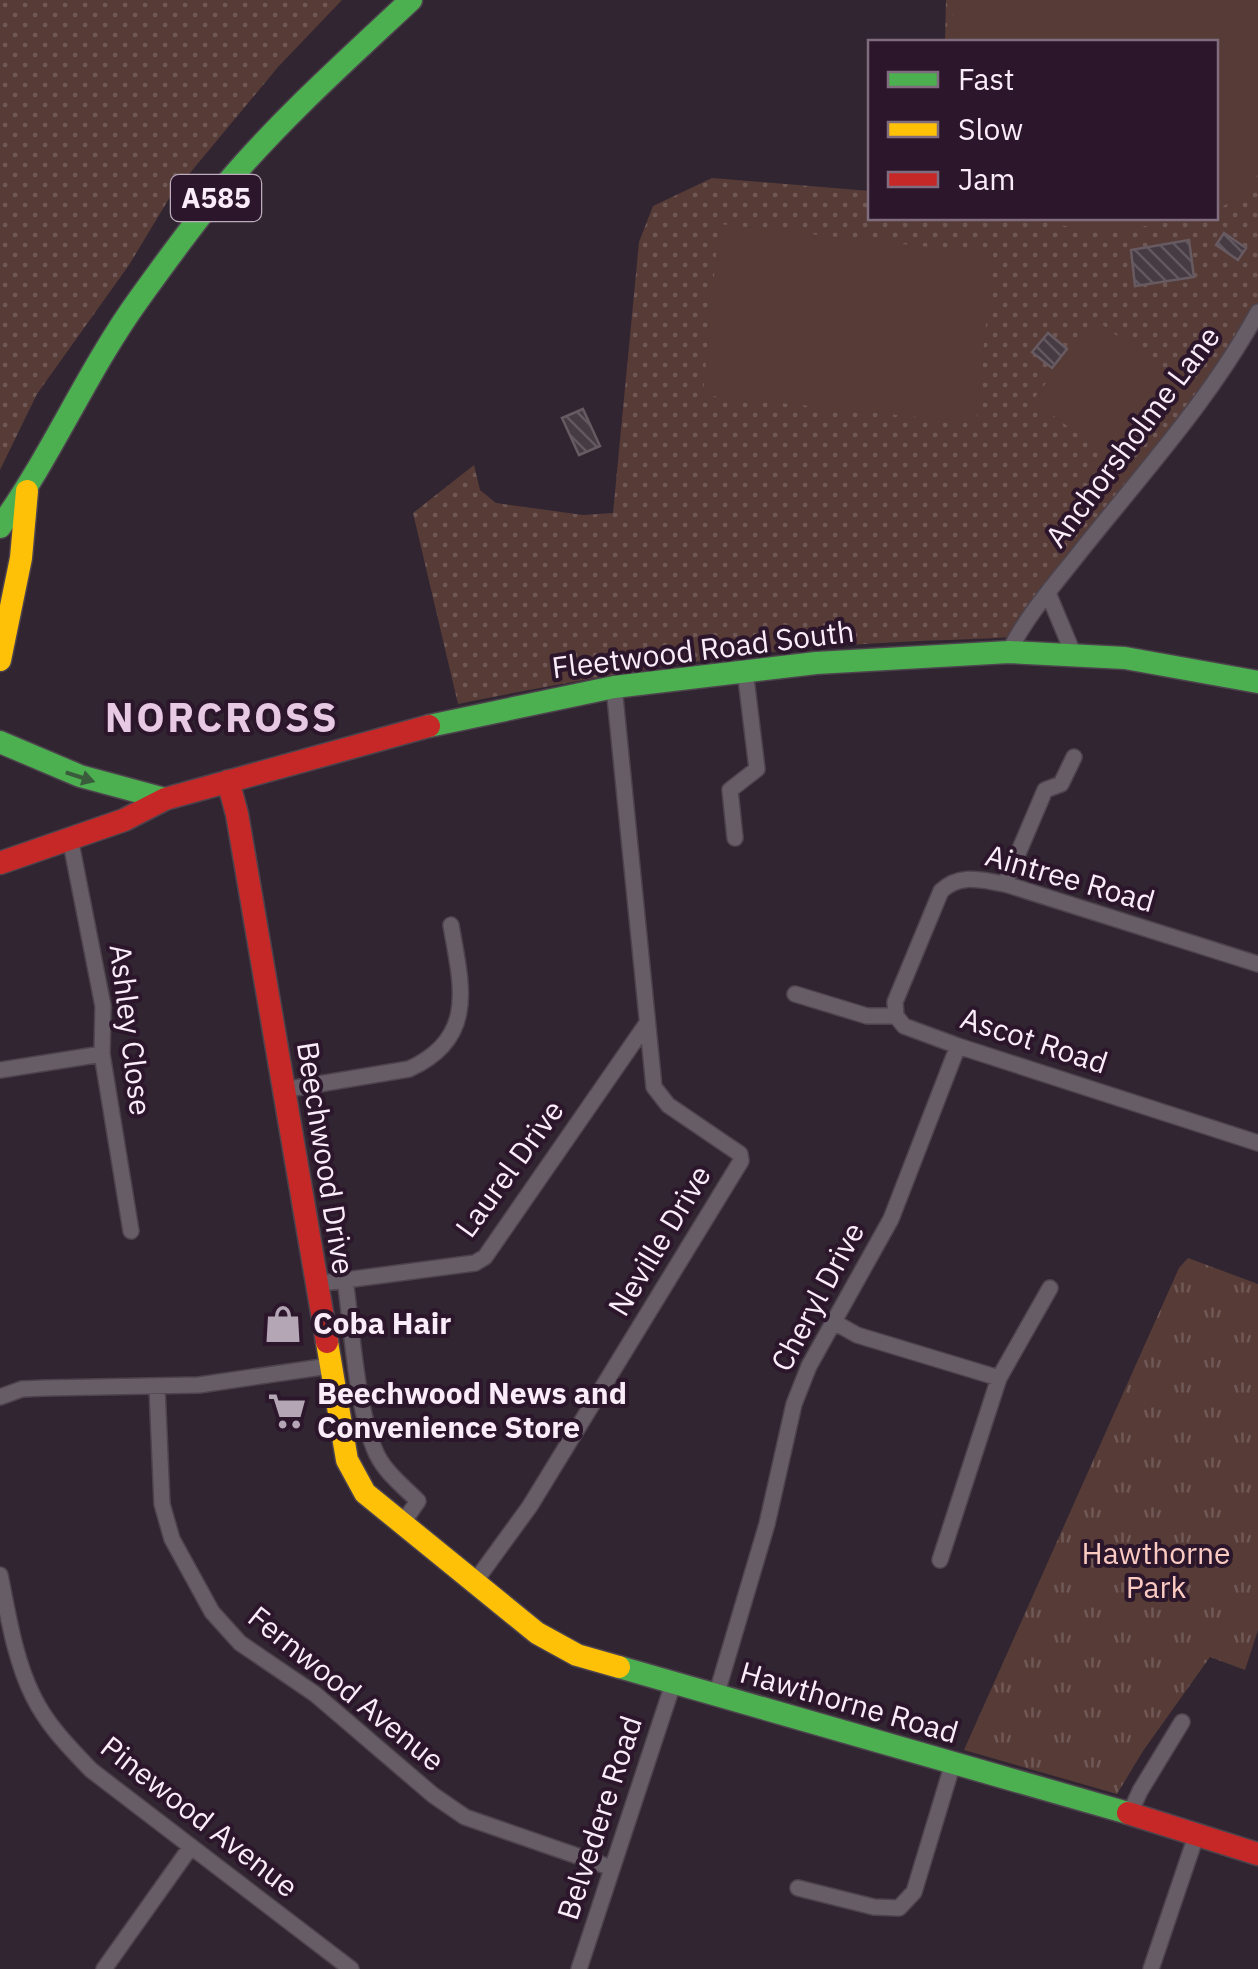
<svg xmlns="http://www.w3.org/2000/svg" width="1258" height="1969" font-family="'IBM Plex Sans',sans-serif">
<style>
.grass{fill:url(#grass-dots)}
.park{fill:url(#park-tufts)}
.pitch{fill:#563b37}
.building{fill:url(#building-back-hatch);stroke:#675a61;stroke-width:2.5}
.lines{fill:none;stroke-linecap:round;stroke-linejoin:round}
.street-casing{stroke:#4d434d;stroke-width:18}
.fast-casing{stroke:#4d434d;stroke-width:25}
.slow-casing{stroke:#4d434d;stroke-width:25}
.jam-casing{stroke:#4d434d;stroke-width:25}
.street{stroke:#675d67;stroke-width:15}
.fast{stroke:#4caf50;stroke-width:22}
.slow{stroke:#ffc107;stroke-width:22}
.jam{stroke:#c62828;stroke-width:22}
.oneway{fill:#3a5b3c}
.labels{text-anchor:middle;stroke-width:8;stroke-linejoin:round;paint-order:stroke}
.shield{fill:#2c162b;stroke:#bdacbc;stroke-width:2.5}
.shield-label{font-size:28px;font-weight:bold;fill:#fbecfa}
.street-label{font-size:30px;fill:#fbecfa;stroke:#2c162b}
.poi-label{font-size:30px;font-weight:bold;fill:#fbecfa;stroke:#2c162b;text-anchor:start}
.park-label{font-size:30px;fill:#fbcac1;stroke:#2c162b}
.district-label{font-size:40px;font-weight:bold;letter-spacing:2.5px;fill:#e7c9e4;stroke:#2c162b}
</style>
<defs>
<pattern id="grass-dots" width="8" height="8" patternUnits="userSpaceOnUse" patternTransform="scale(2.5)"><rect width="8" height="8" fill="#563b37"/><path d="M2 2h.1M6 6h.1" fill="none" stroke="#6f5855" stroke-width="1.8" stroke-linecap="round"/></pattern>
<pattern id="park-tufts" width="24" height="20" patternUnits="userSpaceOnUse" patternTransform="scale(2.5)"><rect width="24" height="20" fill="#563b37"/><path d="M3 7l-1-3M5 7V3M7 7l1-3M15 17l-1-3M17 17v-4M19 17l1-3" fill="none" stroke="#6f5855"/></pattern>
<pattern id="building-back-hatch" width="6" height="6" patternUnits="userSpaceOnUse" patternTransform="scale(2.5)"><rect width="6" height="6" fill="#473b43"/><path d="M-1 5l2 2M0 0l6 6M5-1l2 2" fill="none" stroke="#62585f"/></pattern>
</defs>
<rect width="100%" height="100%" fill="#312531"/>
<path class="grass" d="M0,0H342L278,67L170,197L129,265L37,394L0,470Z
M946,0H1258V312L1016,637C935,641 854,642 773,652C667,664 562,683 458,704L413,513L474,465L480,490L496,503L583,515L613,513L639,242L653,206L712,178L870,191V218H1216V42H945Z"/>
<path class="park" d="M1188,1258L1258,1284V1630L1245,1670L1210,1657L1143,1751L1117,1794L964,1750L1179,1268Z"/>
<path class="pitch" d="M954,0H1258V174L1245,192L1216,211V42H952Z
M1043,218H1193C1151,226 1081,239 1043,218Z
M719,224L993,254L976,423L703,395Z
M1095,319L1175,380L1113,461L1033,400Z"/>
<path class="building" d="M1224,233L1246,248L1238,260L1216,245Z
M1189,240L1194,277L1135,286L1131,250Z
M1048,333L1067,349L1052,368L1032,352Z
M583,409L600,446L579,455L562,418Z"/>
<g class="lines">
<g class="street-casing">
<path id="street" d="M1048,593L1073,653
M1009,652C1026,616 1055,584 1080,552C1142,474 1210,400 1258,312
M70,838L103,1006L102,1054L131,1231
M735,838L730,790L757,769L745,670
M1005,884L1045,790L1061,784L1074,757
M795,994L867,1016H896L904,1026L958,1046L1258,1143
M896,1016L895,1002L941,891C960,873 980,880 1005,884L1258,964
M0,1070L102,1054
M283,1090L409,1069C478,1038 461,984 451,925
M345,1279C352,1330 356,1402 374,1448C382,1470 402,1485 418,1501L402,1524
M315,1284L475,1263L485,1257L647,1023
M834,1322L857,1335L999,1378
M157,1387L162,1504L172,1539L212,1612L240,1643L315,1694L433,1795L465,1817L612,1868
M0,1397L22,1389L46,1388L199,1385L329,1366
M940,1560L999,1378L1050,1288
M0,1575C8,1615 15,1660 33,1696C47,1725 69,1747 91,1770L351,1969
M474,1583L530,1506L741,1161L740,1154L668,1105L654,1087L614,687
M716,1696L767,1524L794,1404L809,1366L891,1219L958,1046
M1130,1813L1140,1791L1182,1722
M798,1888L874,1907L899,1908L914,1892L953,1763
M104,1969L190,1848
M579,1969L673,1684
M1151,1969L1196,1836"/>
</g>
<g class="fast-casing">
<path id="fast" d="M0,527C52,455 87,371 139,299C167,260 196,220 227,183C283,117 348,59 411,0
M429,726L614,687L816,663L1009,652L1125,658L1258,682
M0,742L80,776L165,799
M619,1667L1128,1813"/>
</g>
<g class="slow-casing">
<path id="slow" d="M0,660L21,558L27,491
M327,1342L347,1460L365,1493L537,1633L577,1655L619,1667"/>
</g>
<g class="jam-casing">
<path id="jam" d="M228,781L237,814L327,1342
M0,863L124,820L165,799L429,726
M1128,1813L1258,1854"/>
</g>
<use href="#street" class="street"/>
<use href="#fast" class="fast"/>
<use href="#slow" class="slow"/>
<use href="#jam" class="jam"/>
</g>
<defs><path id="oneway-solid" d="M-6-.8H1V-3.2L6.5 0L1 3.2V.8H-6Z" transform="scale(2.5)"/></defs>
<use class="oneway" href="#oneway-solid" transform="translate(80 777) rotate(18)"/>
<defs>
<g id="shop-bare" transform="scale(3)"><path d="M-5-2.5h2.3a2.7 3.5 0 0 1 5.4 0H5L5.5 6h-11ZM-1.5-2.5h3a1.5 2.3 0 0 0-3 0Z" fill="#b4a6b4" stroke="#2c162b" stroke-width="2.5" paint-order="stroke"/></g>
<g id="supermarket-bare" transform="scale(3)"><path d="M-6-5.5h2.5l.6 2H6L4.5 2H-2.5L-4.4-4H-6ZM-1.5 3.2a1.3 1.3 0 1 0 .1 0ZM3 3.2a1.3 1.3 0 1 0 .1 0Z" fill="#b4a6b4" stroke="#2c162b" stroke-width="2.5" paint-order="stroke"/></g>
</defs>
<g fill-rule="evenodd">
<use href="#shop-bare" x="283" y="1324"/>
<use href="#supermarket-bare" x="287" y="1411"/>
</g>
<g class="labels">
<rect class="shield" x="171" y="175" width="90" height="46" rx="8"/>
<g class="shield-label">
<text x="216" y="208">A585</text>
</g>
<g class="street-label">
<text transform="translate(1133 437) rotate(-53)" y="10">Anchorsholme Lane</text>
<text transform="translate(703 650) rotate(-7)" y="10">Fleetwood Road South</text>
<text transform="translate(1070 879) rotate(16)" y="10">Aintree Road</text>
<text transform="translate(130 1030) rotate(83)" y="10">Ashley Close</text>
<text transform="translate(1034 1041) rotate(18)" y="10">Ascot Road</text>
<text transform="translate(325 1158) rotate(81)" y="10">Beechwood Drive</text>
<text transform="translate(510 1169) rotate(-54)" y="10">Laurel Drive</text>
<text transform="translate(660 1241) rotate(-59)" y="10">Neville Drive</text>
<text transform="translate(818 1297) rotate(-62)" y="10">Cheryl Drive</text>
<text transform="translate(346 1689) rotate(39)" y="10">Fernwood Avenue</text>
<text transform="translate(849 1703) rotate(16)" y="10">Hawthorne Road</text>
<text transform="translate(199 1817) rotate(38)" y="10">Pinewood Avenue</text>
<text transform="translate(600 1818) rotate(-72)" y="10">Belvedere Road</text>
</g>
<g class="poi-label">
<text x="313" y="1334">Coba Hair</text>
<text x="317" y="1404">Beechwood News and<tspan x="317" dy="34">Convenience Store</tspan></text>
</g>
<g class="park-label">
<text x="1156" y="1564">Hawthorne<tspan x="1156" dy="34">Park</tspan></text>
</g>
<g class="district-label">
<text x="222" y="732">NORCROSS</text>
</g>
</g>
<rect x="868" y="40" width="350" height="180" fill="#2c162b" stroke="#7f6c7e" stroke-width="2.5"/>
<rect x="888" y="72" width="50" height="15" fill="#4caf50" stroke="#7f6c7e" stroke-width="2.5"/>
<text x="958" y="90" font-size="30" fill="#fbecfa">Fast</text>
<rect x="888" y="122" width="50" height="15" fill="#ffc107" stroke="#7f6c7e" stroke-width="2.5"/>
<text x="958" y="140" font-size="30" fill="#fbecfa">Slow</text>
<rect x="888" y="172" width="50" height="15" fill="#c62828" stroke="#7f6c7e" stroke-width="2.5"/>
<text x="958" y="190" font-size="30" fill="#fbecfa">Jam</text>
</svg>
